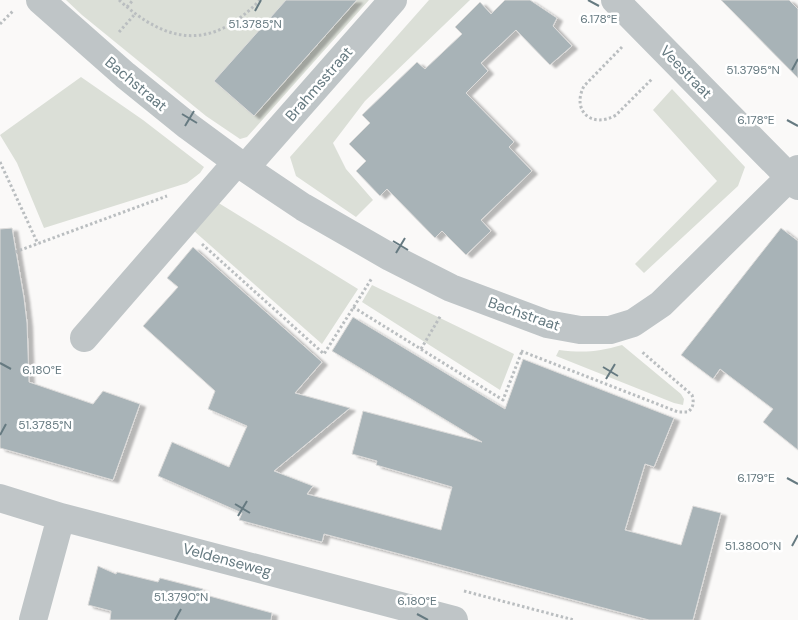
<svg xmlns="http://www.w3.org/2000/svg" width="798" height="620" font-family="'DM Sans',sans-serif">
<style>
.green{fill:#dbdfd7}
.building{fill:#a8b3b7;stroke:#dcdbda;filter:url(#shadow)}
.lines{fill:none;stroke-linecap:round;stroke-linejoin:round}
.path{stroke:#babec0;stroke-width:3;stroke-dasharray:2.5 2.5;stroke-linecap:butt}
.minor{stroke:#bfc5c7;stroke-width:28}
.ticks{fill:none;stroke:#667a81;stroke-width:2}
.labels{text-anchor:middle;stroke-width:5;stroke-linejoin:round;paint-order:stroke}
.street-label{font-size:15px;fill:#667a81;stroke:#fff}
.ticks-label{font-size:12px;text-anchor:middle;fill:#667a81;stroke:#fff;stroke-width:5;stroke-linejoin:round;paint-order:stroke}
</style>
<defs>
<filter id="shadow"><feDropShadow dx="5.5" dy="3" stdDeviation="1" flood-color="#0004"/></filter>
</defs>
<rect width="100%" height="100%" fill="#faf9f8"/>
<path class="green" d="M66,0H369L247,137L240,139L206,116L82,15Z
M429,0H470L365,101L333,143L346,169L373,200L356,217L296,176L290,157Z
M81,77L143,120L204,167L200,173L187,183L44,228L17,163L0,135Z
M672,89L745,167L738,186L644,273L635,264L717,181L653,110Z
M217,202L358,289L322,344L194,231Z
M372,285L514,354L500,390L362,302Z
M622,345L681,394L684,399L683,405L674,403L556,356L559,350C583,353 598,352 622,345Z"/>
<path class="building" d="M286,0H357L254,116L214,81Z
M505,0H530L557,18L553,26L572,46L550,65L516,30L481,63L488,71L466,93L514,142L509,147L532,171L481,220L491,231L466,255L442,231L435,238L387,189L380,196L356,171L366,161L349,144L370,123L362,115L417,62L425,69L462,34L455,27L480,2L491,14Z
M721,0H789L798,9V78Z
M12,228L24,298L27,323L29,382L93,404L103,391L140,404L113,480L0,448V229Z
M781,228L798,241V450L763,422L773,409L720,369L713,379L681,355Z
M193,247L322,362L295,393L350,408L274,471L313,486L307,494L441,530L452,487L376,465L377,461L352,454L363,411L482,442L332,351L353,317L505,409L523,359L674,418L654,467L645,464L625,530L681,545L693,506L721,513L693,620H649L324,534L322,542L283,532L239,520L242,513L158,476L172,442L229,467L247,426L208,409L215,391L143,326L178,287L167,278Z
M98,566L116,574L117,572L158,582L160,578L203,589L202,594L272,613L271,620H110L111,611L88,605Z"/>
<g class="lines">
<path class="path" d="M119,0C168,45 212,50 260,0
M127,7L133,0
M0,24L14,10
M119,32L135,14
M622,47L584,86C571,111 592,129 616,115L653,78
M0,162L38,244
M202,244L324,354L372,278
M15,252L167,196
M353,307L503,400L522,351
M421,349L441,315
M521,351L678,412H688C694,407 694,402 692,395L641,351
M464,591L574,620"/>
<path class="minor" d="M40,0L125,75L188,126L245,168L303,207L390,257L451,288L547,324L580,330H610L633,323L661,304L798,169
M615,0L798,186
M245,168L393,0
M84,338L237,162
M0,498L61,517L454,620
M33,620L61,517"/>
</g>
<path class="ticks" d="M588,0L599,6M255,11L261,0M792,70L798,59M182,114L197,123M787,120L798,126M185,126L194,111M393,241L408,250M396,253L405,238M0,363L11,369M603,367L618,376M606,379L615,364M0,435L6,424M787,478L798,484M235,504L250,513M238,516L247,501M792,546L798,535M417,614L428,620M175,620L181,609"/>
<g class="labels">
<g class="street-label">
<text transform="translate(686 72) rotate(46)" y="5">Veestraat</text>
<text transform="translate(136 84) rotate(40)" y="5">Bachstraat</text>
<text transform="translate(319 84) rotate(-49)" y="5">Brahmsstraat</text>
<text transform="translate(524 314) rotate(19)" y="5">Bachstraat</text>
<text transform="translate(227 560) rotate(15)" y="5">Veldenseweg</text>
</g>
</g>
<g class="ticks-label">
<text x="599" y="23">6.178°E</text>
<text x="255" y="28">51.3785°N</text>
<text x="753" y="74">51.3795°N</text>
<text x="756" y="124">6.178°E</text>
<text x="42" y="374">6.180°E</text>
<text x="45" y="429">51.3785°N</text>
<text x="756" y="482">6.179°E</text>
<text x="753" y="550">51.3800°N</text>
<text x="181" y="601">51.3790°N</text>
<text x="417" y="605">6.180°E</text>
</g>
</svg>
